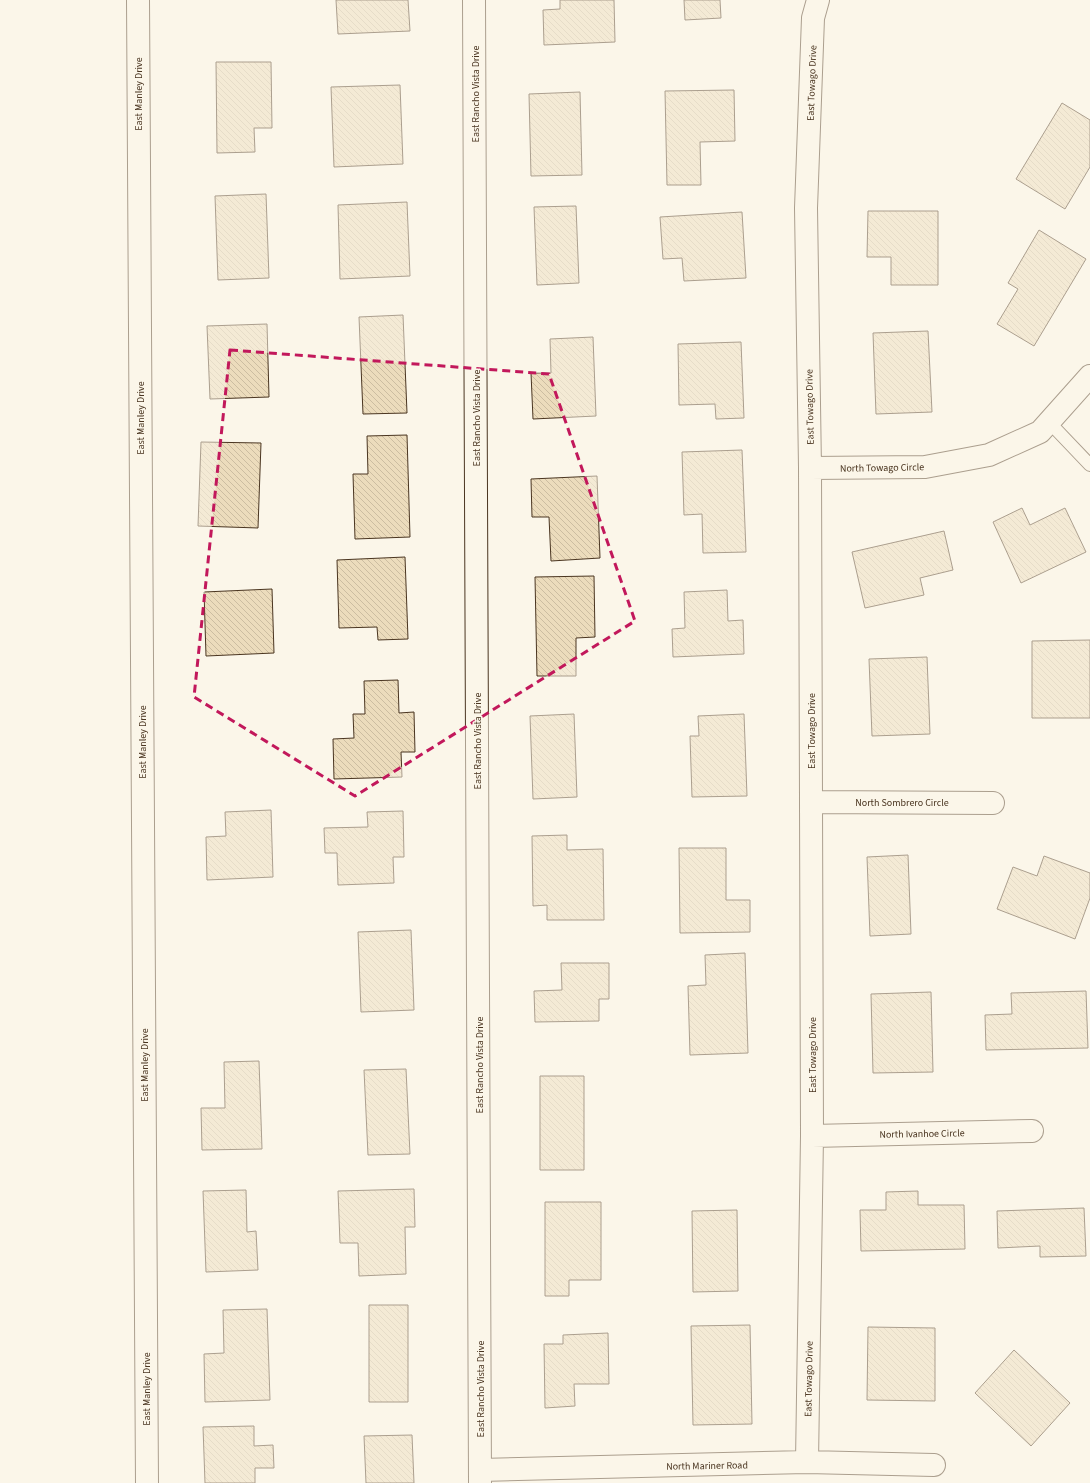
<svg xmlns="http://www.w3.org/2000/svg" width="1090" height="1483" font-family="'Source Sans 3',sans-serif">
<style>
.building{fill:url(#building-back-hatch);stroke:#4a3520}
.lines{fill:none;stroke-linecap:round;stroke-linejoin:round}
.lane-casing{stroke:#4a3520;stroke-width:14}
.street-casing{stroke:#4a3520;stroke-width:24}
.lane{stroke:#fbf6e9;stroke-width:12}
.street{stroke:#fbf6e9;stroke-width:22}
.marked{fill:none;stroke:#c2185b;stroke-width:3;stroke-dasharray:8 5;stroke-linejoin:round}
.labels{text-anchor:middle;stroke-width:3;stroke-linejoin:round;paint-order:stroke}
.street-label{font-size:10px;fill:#4a3520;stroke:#fbf6e9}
</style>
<defs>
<pattern id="building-back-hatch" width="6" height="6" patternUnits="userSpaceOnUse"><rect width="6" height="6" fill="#ecdcbc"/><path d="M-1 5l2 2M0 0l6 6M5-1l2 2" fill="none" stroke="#ccbda1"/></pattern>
</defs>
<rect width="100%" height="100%" fill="#fbf6e9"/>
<path class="building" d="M336,0H408L410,31L338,34Z
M560,0H614L615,42L544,45L543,10L560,9Z
M684,0H720L721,18L685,20Z
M216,62H271L272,128H254L255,152L217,153Z
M400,85L403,164L334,167L331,87Z
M734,90L735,141L700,142L701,185H667L665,91Z
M580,92L582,175L531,176L529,94Z
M1062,103L1090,120V167L1065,209L1016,179Z
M266,194L269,278L218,280L215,196Z
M407,202L410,276L340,279L338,205Z
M576,206L579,283L537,285L534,207Z
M868,211H938V285H891V257H867Z
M742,212L746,278L684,281L682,258L663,259L660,217Z
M1039,230L1086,259L1034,346L997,324L1018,289L1008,283Z
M403,315L407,413L363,414L359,317Z
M267,324L269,397L210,399L207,326Z
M928,331L932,412L876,414L873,333Z
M593,337L596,416L533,419L531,373H551L550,339Z
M741,342L744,418L716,419L715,404L679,405L678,344Z
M407,435L410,537L355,539L353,474H368L367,436Z
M201,442L261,443L258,528L198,526Z
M742,450L746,552L703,553L702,514L684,515L682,452Z
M597,476L600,558L551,561L549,517H532L531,479Z
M1022,508L1030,525L1065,508L1086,552L1021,583L993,522Z
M944,531L953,570L920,578L924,595L865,608L852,552Z
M405,557L408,639L378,640L377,627L339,628L337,560Z
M594,576L595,637L576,638V676H537L535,577Z
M272,589L274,653L206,656L204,592Z
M727,590L728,621L743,620L744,654L673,657L672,629L685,628L684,592Z
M1090,640V718H1032V641Z
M927,657L930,734L872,736L869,659Z
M398,680L399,713L414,712L415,752H401L402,777L334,779L333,739L354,738L353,714H365L364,681Z
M574,714L577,797L533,799L530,716Z
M744,714L747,796L692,797L690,736H699L698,716Z
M271,810L273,877L207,880L206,837L226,836L225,812Z
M403,811L404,857H393L394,883L338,885L337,853H325L324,828L368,827L367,812Z
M567,835V850L603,849L604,920H547V905L533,906L532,836Z
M679,848H726V900H750V932L680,933Z
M908,855L911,934L870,936L867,857Z
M1044,856L1090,873V898L1075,939L997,909L1013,867L1037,876Z
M411,930L414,1010L361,1012L358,932Z
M745,953L748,1053L690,1055L688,986L706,985L705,955Z
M561,963H609V999H599V1021L535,1022L534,991L562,990Z
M1086,991L1088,1048L986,1050L985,1015L1012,1014L1011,993Z
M931,992L933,1072L873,1073L871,994Z
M259,1061L262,1149L202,1150L201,1108H225L224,1062Z
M406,1069L410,1154L368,1155L364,1070Z
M540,1076H584V1170H540Z
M414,1189L415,1227H405L406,1274L359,1276L358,1243H340L338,1191Z
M246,1190L247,1232L256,1231L258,1270L206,1272L203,1191Z
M918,1191V1205H964L965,1249L861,1251L860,1210H886V1192Z
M545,1202H601V1280H569V1296H545Z
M1084,1208L1086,1256L1040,1257V1246L998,1248L997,1211Z
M737,1210L738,1291L693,1292L692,1211Z
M369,1305H408V1402H369Z
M267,1309L270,1400L205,1402L204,1354L224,1353L223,1310Z
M750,1325L752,1424L693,1425L691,1326Z
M868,1327L935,1328V1401L867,1400Z
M608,1333L609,1384H574L575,1406L545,1408L544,1344H563V1335Z
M1014,1350L1070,1403L1031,1446L975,1393Z
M254,1426V1446L273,1445L274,1468H255V1483H205L203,1427Z
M412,1435L414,1483H366L364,1436Z"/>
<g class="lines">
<g class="lane-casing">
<path id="lane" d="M1049,422L1090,465"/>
</g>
<g class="street-casing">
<path id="street" d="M138,0L147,1483
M474,0L480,1483
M810,468L925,467L989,455L1040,432L1090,376
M811,802L993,803
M812,1136L1032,1131
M807,1462L812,1136L810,468L806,208L813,18L818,0
M480,1470L807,1462L934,1465"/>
</g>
<use href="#lane" class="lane"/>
<use href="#street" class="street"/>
</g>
<path d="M0 0H1090V1483H0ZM230,350L549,374L635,621L355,796L194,697Z" fill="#fbf6e9" fill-opacity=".55" fill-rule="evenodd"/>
<path class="marked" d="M230,350L549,374L635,621L355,796L194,697Z"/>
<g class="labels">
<g class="street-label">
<text transform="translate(811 83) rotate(-88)" y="4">East Towago Drive</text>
<text transform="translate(138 94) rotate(-90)" y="4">East Manley Drive</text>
<text transform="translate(475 94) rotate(-90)" y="4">East Rancho Vista Drive</text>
<text transform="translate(809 407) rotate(-91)" y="4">East Towago Drive</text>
<text transform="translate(140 418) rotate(-90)" y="4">East Manley Drive</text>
<text transform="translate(476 418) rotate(-90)" y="4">East Rancho Vista Drive</text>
<text transform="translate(882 467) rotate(-1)" y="4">North Towago Circle</text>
<text transform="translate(811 731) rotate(-90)" y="4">East Towago Drive</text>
<text transform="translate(477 741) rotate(-90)" y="4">East Rancho Vista Drive</text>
<text transform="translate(142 742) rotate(-90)" y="4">East Manley Drive</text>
<text x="902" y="806">North Sombrero Circle</text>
<text transform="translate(812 1055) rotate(-90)" y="4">East Towago Drive</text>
<text transform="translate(144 1065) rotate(-90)" y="4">East Manley Drive</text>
<text transform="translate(479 1065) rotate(-90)" y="4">East Rancho Vista Drive</text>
<text transform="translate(922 1133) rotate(-1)" y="4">North Ivanhoe Circle</text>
<text transform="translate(808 1379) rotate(-89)" y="4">East Towago Drive</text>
<text transform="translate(146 1389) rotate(-90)" y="4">East Manley Drive</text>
<text transform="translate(480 1389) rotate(-90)" y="4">East Rancho Vista Drive</text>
<text transform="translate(707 1465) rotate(-1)" y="4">North Mariner Road</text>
</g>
</g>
</svg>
